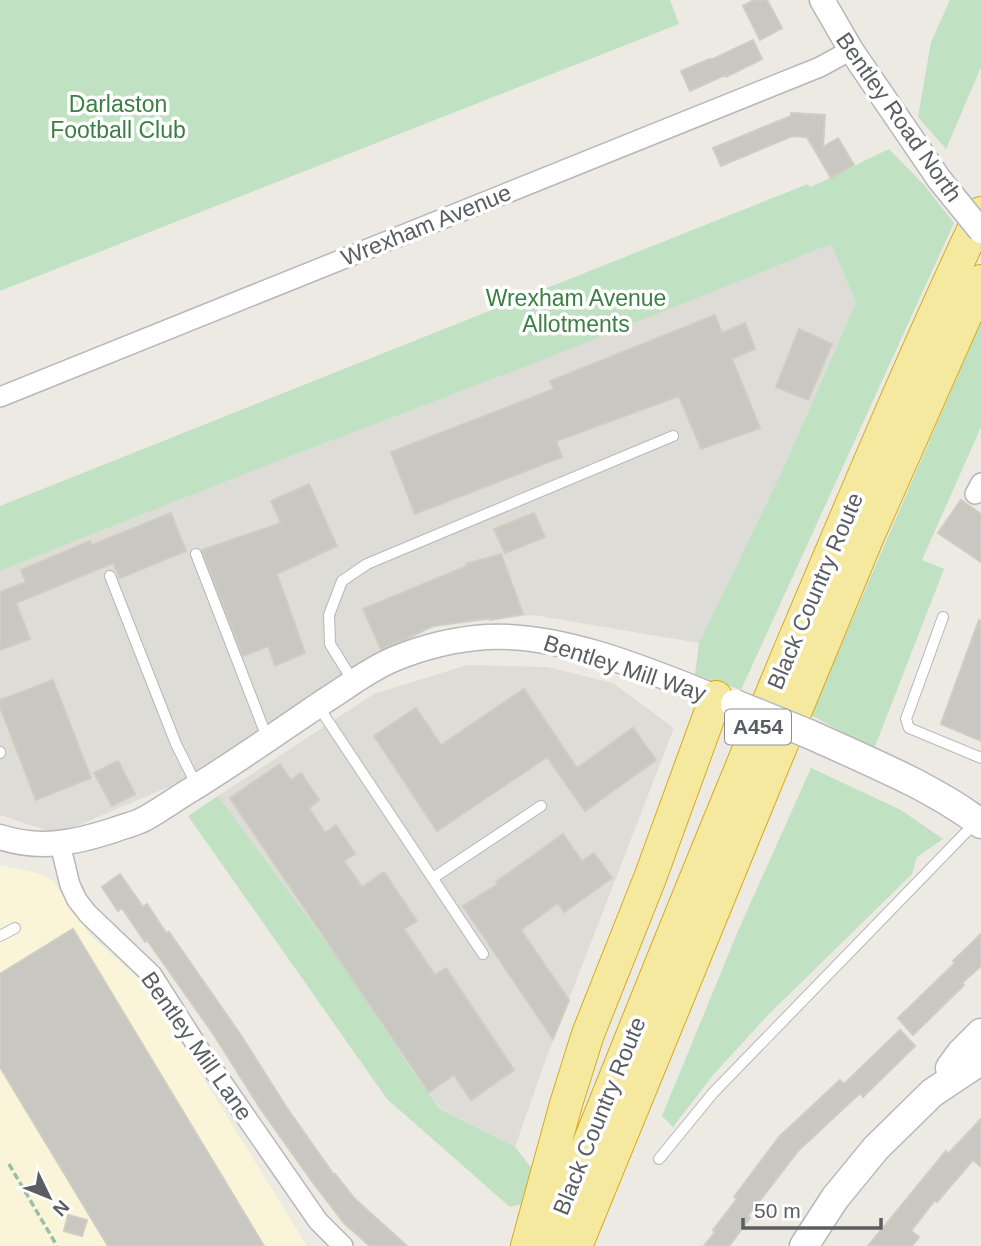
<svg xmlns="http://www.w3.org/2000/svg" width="981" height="1246" font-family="Helvetica,sans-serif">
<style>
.commercial{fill:#faf5d9}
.industrial{fill:#dedcd7}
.green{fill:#c1e1c3}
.building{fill:#c9c7c2;stroke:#d0ccc1;stroke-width:2}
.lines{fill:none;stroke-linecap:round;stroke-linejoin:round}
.service-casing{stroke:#b5b7bb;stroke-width:12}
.minor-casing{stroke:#b5b7bb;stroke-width:22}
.tertiary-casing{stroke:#b5b7bb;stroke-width:27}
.secondary-casing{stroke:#b6b8bd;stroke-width:31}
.trunk-casing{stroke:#d9ab15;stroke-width:34}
.path{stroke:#99bfa7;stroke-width:3.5;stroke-dasharray:7 3.5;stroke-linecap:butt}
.service{stroke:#fff;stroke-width:10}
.minor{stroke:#fff;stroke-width:19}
.tertiary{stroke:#fff;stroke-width:24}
.secondary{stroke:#fff;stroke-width:28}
.trunk{stroke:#f5e9a0;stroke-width:32}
.tertiary-bridge-casing{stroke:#b5b7bb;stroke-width:27;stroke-linecap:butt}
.secondary-bridge-casing{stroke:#b6b8bd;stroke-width:31;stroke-linecap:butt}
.tertiary-bridge{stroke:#fff;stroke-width:24}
.secondary-bridge{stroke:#fff;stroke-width:28}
.labels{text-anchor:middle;stroke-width:7;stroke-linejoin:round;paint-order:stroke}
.shield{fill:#fff;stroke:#8c8e91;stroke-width:2}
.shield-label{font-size:21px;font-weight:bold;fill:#5b5d62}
.park-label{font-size:23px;fill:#3c7f44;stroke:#fff}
.street-label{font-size:23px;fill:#5b5d62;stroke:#fff}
</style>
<rect width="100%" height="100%" fill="#eceae2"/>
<path class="commercial" d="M0,865L42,874L53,881L90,935L147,986L307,1246H0Z"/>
<path class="industrial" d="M831,244L856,302L784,467L699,643L533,615L431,627L270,723L173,785L58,834L0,815V571L247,473L527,366Z
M467,665L547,667L613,683L674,728L544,1064L515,1147L441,1109L407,1063L346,969L218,796L374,694Z"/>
<path class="green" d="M0,0H670L679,24L0,291Z
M950,0H981V67L946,149L918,117L931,42Z
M889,149L924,185L954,223L741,690L695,674L699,643L784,467L856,302L831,244L527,366L247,473L0,571V506L808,184L810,187C837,176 862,161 889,149Z
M981,322V427L922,560L944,569L874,749L811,715Z
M811,768L901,810L943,839L917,857L912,874L768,1015L713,1075L673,1127L662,1116L738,931Z
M218,796L346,969L407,1063L440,1109L515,1147L534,1171L522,1204L510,1207L387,1099L188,816Z"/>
<path class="building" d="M754,0H767L782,28L760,40L743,6Z
M753,40L762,59L726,77L725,75L690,91L681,71L710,59L711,60Z
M791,113L825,115L823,147L838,138L854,165L831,178L807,137L792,136L721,166L713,148L791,116Z
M715,315L722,333L745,323L755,349L732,359L760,428L701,449L679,396L556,441L562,457L415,514L391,452L554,389L550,381Z
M799,329L832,344L808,400L776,387Z
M309,484L337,546L277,574L305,653L275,666L268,646L243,656L202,550L281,523L271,501Z
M961,500L981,514V562L938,533Z
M171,513L186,551L120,578L113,563L16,603L30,639L0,650V592L26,582L21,570L90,541L92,545Z
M534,513L545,537L505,553L494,529Z
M501,554L523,614L490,620V618L433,626L410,637L381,649L363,609L467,566L466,564Z
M979,620L981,621V741L941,724Z
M53,680L91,778L36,800L0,707V700Z
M524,689L577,768L633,728L656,760L585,811L547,757L437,831L374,736L416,708L441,745Z
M118,761L135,794L112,806L94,773Z
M280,764L291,780L301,773L319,800L309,808L325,833L336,825L355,854L344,861L362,887L384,872L417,921L404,929L435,975L446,968L514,1070L471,1100L454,1075L429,1092L230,798Z
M563,834L582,861L594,853L612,878L564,912L558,903L521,930L569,1000L553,1039L463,906L498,884L496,882Z
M120,874L143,907L147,904L166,933L169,932L240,1034L287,1108L334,1175L335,1174L355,1199L407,1246H370L344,1223L311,1180L260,1108L214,1035L147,940L145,942L122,908L118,911L102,887Z
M73,929L264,1246H108L0,1067V974Z
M981,934V966L962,983L964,985L913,1035L898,1018L955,963L953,961Z
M900,1030L915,1046L863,1097L860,1093L798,1151L748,1216L750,1218L729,1246H704L715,1232L713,1230L737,1199L734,1197L779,1137L840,1080L844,1084Z
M981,1119V1167L973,1160L937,1202L935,1200L911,1231L919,1237L912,1246H868L946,1151L948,1154Z
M68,1215L87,1220L82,1236L64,1231Z"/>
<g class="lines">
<g class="service-casing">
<path id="service" d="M196,554L268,740
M110,576L176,744L197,786
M943,617L906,719L909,728L981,758
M353,681L330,644L329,615L342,581L367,564L673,436
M318,706L483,954
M0,752V753
M433,878L541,806
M0,936L15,928
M659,1159L713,1093L974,824"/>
</g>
<g class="minor-casing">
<path id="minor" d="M0,397L820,67L851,50
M975,494L981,483
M60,844L70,885L77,900L88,914L152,975L201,1052L318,1221L343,1246"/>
</g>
<g class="tertiary-casing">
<path id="tertiary" d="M822,0L851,50L939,179
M0,837C40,850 74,843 114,830C124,826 135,824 144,819C159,811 174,800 189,791C236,762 280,731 326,700C348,686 370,669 394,659C423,647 456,639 487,637C561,633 648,670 716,697"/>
</g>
<g class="secondary-casing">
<path id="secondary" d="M809,734C845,750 881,766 917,784C939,796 961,808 981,824
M950,1068L961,1053L981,1033
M804,1246L835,1198L876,1148L932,1093L974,1065L981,1059"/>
</g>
<g class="trunk-casing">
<path id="trunk" d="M527,1246L566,1104L588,1034L650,878L716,697
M548,1246C627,1047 707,849 789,652C851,505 913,357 981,213
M576,1246L765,785L869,534L981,281"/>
</g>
<path class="path" d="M9,1164L57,1246"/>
<use href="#service" class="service"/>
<use href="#minor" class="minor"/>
<use href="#tertiary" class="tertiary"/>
<use href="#secondary" class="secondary"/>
<use href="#trunk" class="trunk"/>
<g class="tertiary-bridge-casing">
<path id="tertiary-bridge" d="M939,179L981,231"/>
</g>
<g class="secondary-bridge-casing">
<path id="secondary-bridge" d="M735,704L809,734"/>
</g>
<use href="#tertiary-bridge" class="tertiary-bridge"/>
<use href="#secondary-bridge" class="secondary-bridge"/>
</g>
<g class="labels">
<rect class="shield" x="725" y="709.5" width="66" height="35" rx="5"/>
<g class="shield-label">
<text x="758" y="734">A454</text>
</g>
<g class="park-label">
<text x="118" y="112">Darlaston<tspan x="118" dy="26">Football Club</tspan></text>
<text x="576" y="306">Wrexham Avenue<tspan x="576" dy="26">Allotments</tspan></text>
</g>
<g class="street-label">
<text transform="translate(899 117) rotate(55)" y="8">Bentley Road North</text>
<text transform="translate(426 225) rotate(-22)" y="8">Wrexham Avenue</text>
<text transform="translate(815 591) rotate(-67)" y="8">Black Country Route</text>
<text transform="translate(625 668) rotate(18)" y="8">Bentley Mill Way</text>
<text transform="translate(197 1046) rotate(55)" y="8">Bentley Mill Lane</text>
<text transform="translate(599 1116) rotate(-68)" y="8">Black Country Route</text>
</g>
</g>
<g transform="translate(49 1197) rotate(133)" stroke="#ffffff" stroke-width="5" paint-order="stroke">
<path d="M0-5L12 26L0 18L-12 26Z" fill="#5b5d62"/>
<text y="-10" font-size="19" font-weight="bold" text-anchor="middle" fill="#5b5d62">N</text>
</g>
<path d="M743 1218v10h138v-10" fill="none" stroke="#5b5d62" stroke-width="3.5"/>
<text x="754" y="1218" font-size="21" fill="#5b5d62" stroke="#ffffff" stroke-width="5" paint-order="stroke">50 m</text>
</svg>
